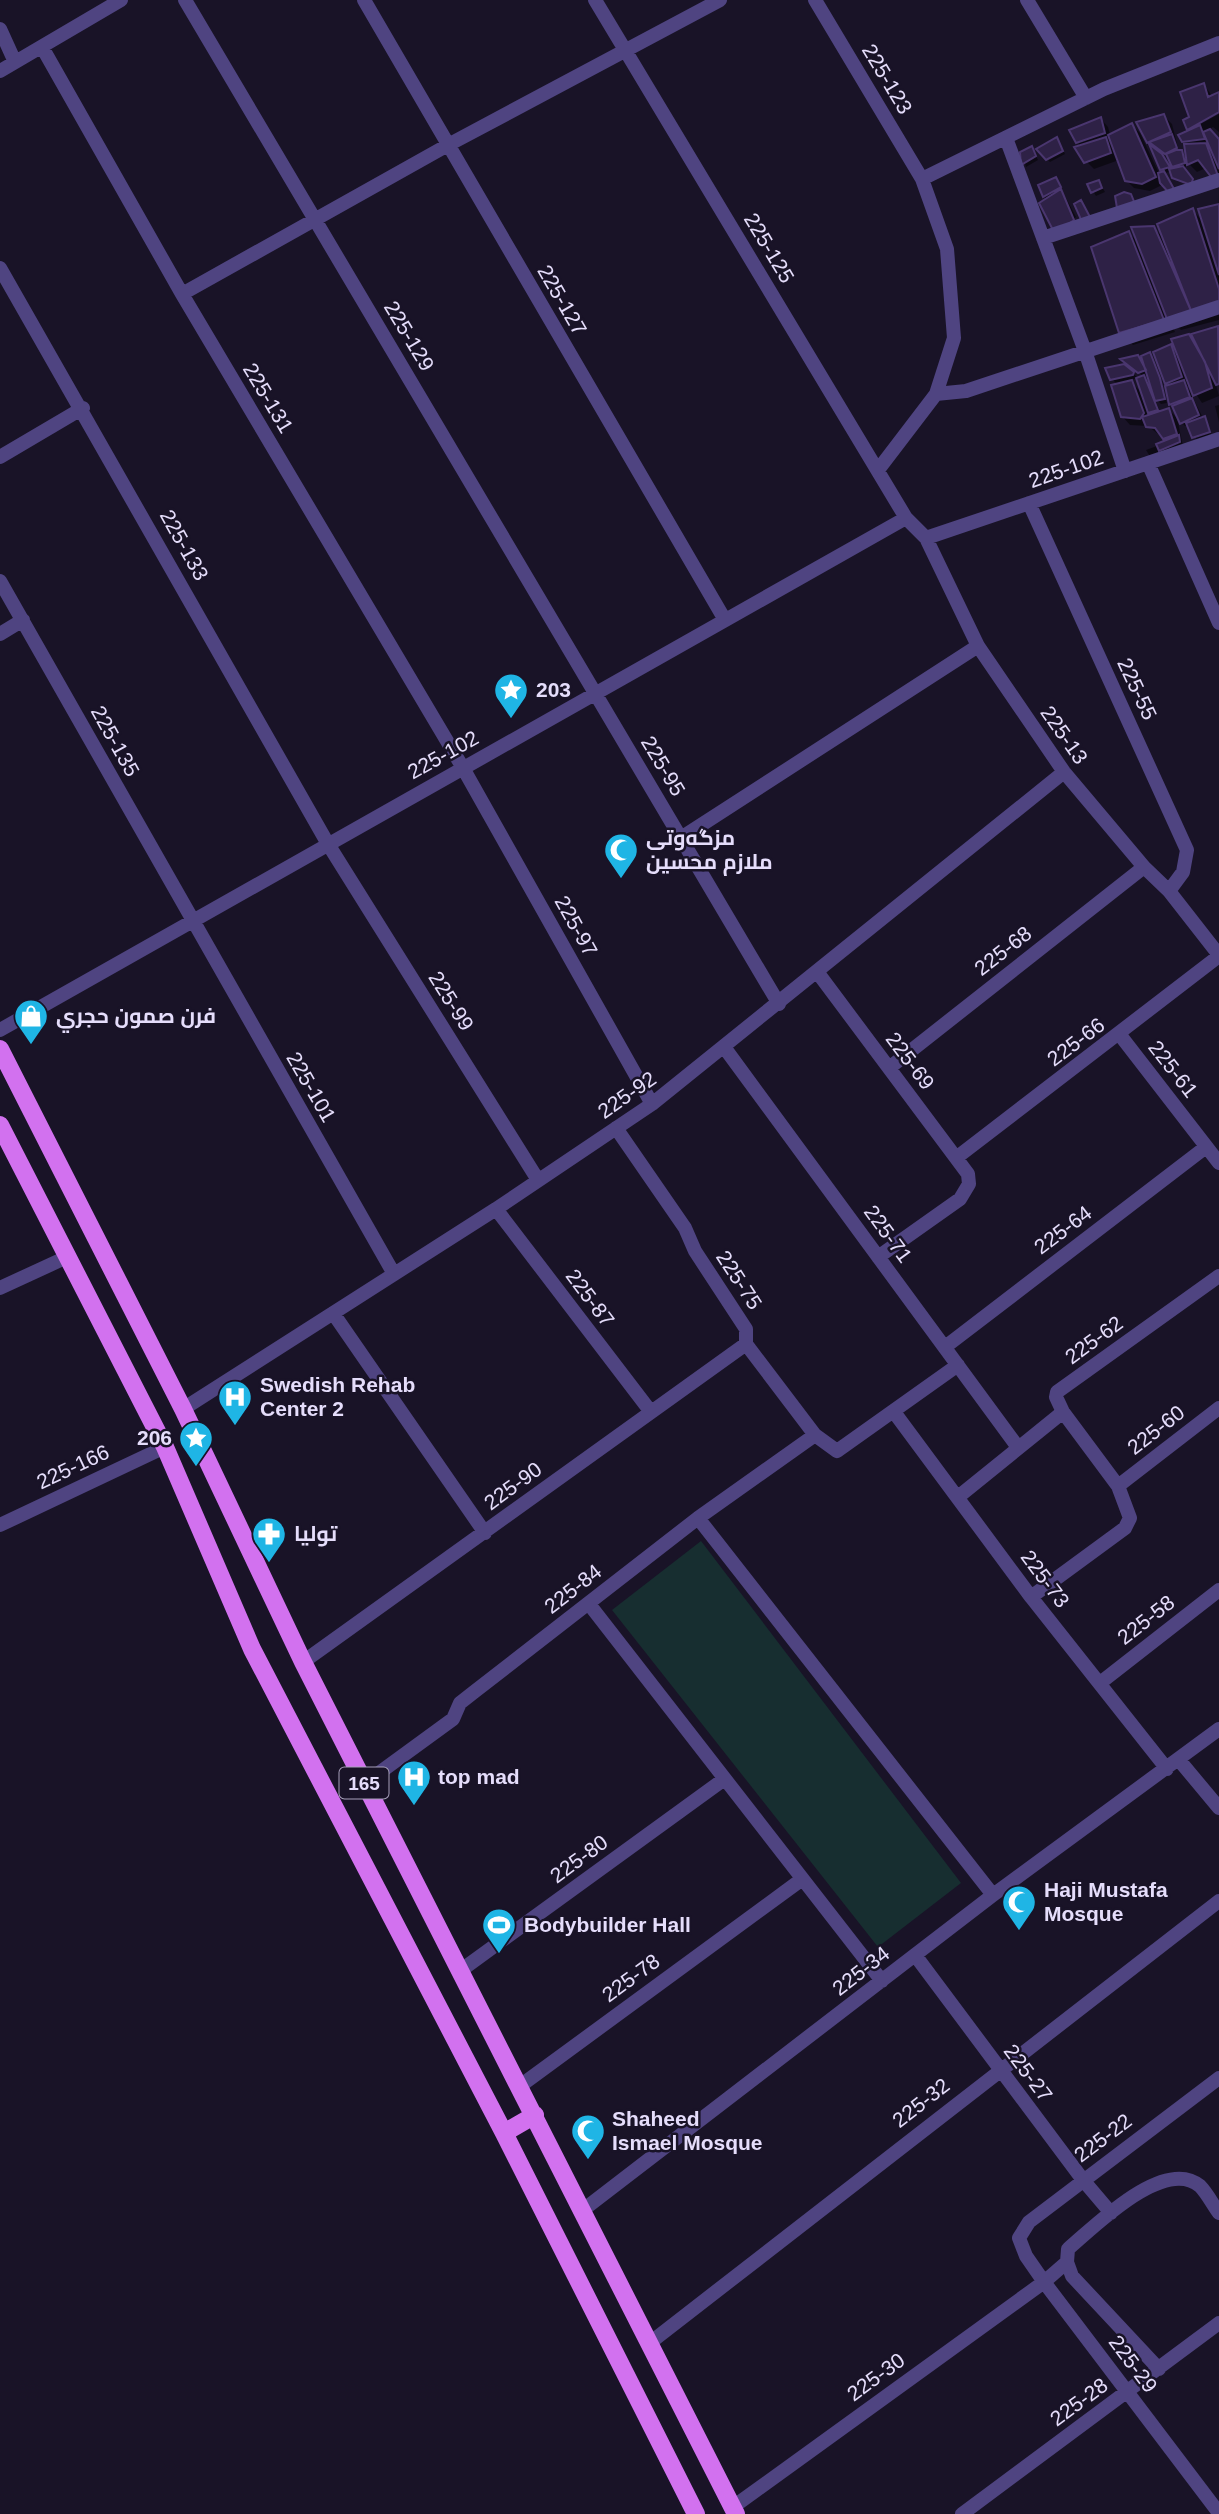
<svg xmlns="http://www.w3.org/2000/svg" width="1219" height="2514" font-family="Helvetica,Cairo,sans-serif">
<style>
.green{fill:#172e30}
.shadow{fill:#0007;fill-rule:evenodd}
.building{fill:#2e2146;stroke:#4a366f;stroke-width:2}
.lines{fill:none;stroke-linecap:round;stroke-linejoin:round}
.street{stroke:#4f4481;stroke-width:14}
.primary{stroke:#d271ef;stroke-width:18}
.labels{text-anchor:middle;stroke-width:5;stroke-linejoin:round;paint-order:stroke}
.shield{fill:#191327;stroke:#a8a0bb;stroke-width:2}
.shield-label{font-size:19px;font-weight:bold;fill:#e5ddfb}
.street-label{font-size:21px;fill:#e5ddfb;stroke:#191327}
.poi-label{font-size:21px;font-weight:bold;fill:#e5ddfb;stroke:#191327;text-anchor:start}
</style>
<rect width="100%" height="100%" fill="#191327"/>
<path class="green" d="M701,1541L961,1883L878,1947L612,1610Z"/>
<path class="shadow" d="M1204,85L1213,97L1219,95V110L1195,123V127L1219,114V132L1213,127L1208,130L1219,138V183L1206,168L1197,172L1186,161L1187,166L1183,168L1195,187L1177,181L1172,171L1165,173L1148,142L1164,116L1172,124L1179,152L1188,159V146L1183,141L1191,131V118ZM1209,141L1215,154L1202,142ZM1160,152L1169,155L1177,169L1171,170Z
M1101,119L1108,127L1110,135L1132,125L1140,133L1164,184L1150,191L1134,188L1126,180L1119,160L1094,169L1086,161L1078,142Z
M1057,139L1065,154L1050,162L1039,150Z
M1032,148L1038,160L1026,167L1022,153Z
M1056,179L1076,217L1056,231L1041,186Z
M1099,182L1105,192L1096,196L1089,185Z
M1219,205V320L1181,330L1170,319L1175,332L1133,345L1121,332L1129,233L1140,244L1153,228L1164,238L1192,210L1203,221Z
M1217,328L1219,382L1215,381L1219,396L1202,403L1190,385L1187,386L1212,436L1197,440L1188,425L1185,426L1177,418L1183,446L1151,458L1146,450L1168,442L1148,426L1130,425L1122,416L1118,385L1112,379L1124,366L1138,378L1129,380L1143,394V377L1151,391L1154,390L1149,374L1143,376L1124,360L1138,357L1144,363L1149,354L1167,403L1161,404L1154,397L1160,412L1169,410L1180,421L1171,404L1170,386L1167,383L1170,347L1179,355L1188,336L1198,346Z
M1219,405V422L1215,406Z"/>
<path class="building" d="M1204,83L1208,97L1219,92V112L1187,130L1183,120L1189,117L1180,92Z
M1164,114L1171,132L1147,143L1136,122Z
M1101,117L1105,133L1076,143L1069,130Z
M1132,123L1156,177L1142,184L1125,181L1108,135Z
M1200,125L1205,139L1182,142L1178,135Z
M1210,129L1219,139V169L1203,132Z
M1172,134L1177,148L1165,154L1149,142Z
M1057,137L1063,151L1046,160L1036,149Z
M1106,137L1111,153L1084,163L1074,147Z
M1206,143L1218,176L1212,178L1198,160L1187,165L1184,144Z
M1149,144L1162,154L1170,167L1160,170Z
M1032,146L1036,156L1021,165L1020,152Z
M1176,150H1182L1185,163L1172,167L1166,154Z
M1183,166L1193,179L1191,185L1172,178L1169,169Z
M1164,171L1174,189L1170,194L1160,183L1158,173Z
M1056,177L1061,187L1043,197L1038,185Z
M1099,180L1102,188L1091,193L1087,184Z
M1061,189L1074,220L1055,234L1039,203Z
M1124,192L1131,194L1135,204L1117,208L1115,196Z
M1081,200L1091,219L1083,224L1074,204Z
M1219,204V275L1198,209Z
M1193,208L1219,289V305L1192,313L1157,224Z
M1154,226L1192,313L1167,319L1131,227Z
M1129,231L1164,320L1119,333L1091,247Z
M1218,326L1219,384L1216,385L1191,334Z
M1189,334L1205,362L1212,388L1193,396L1171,339Z
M1171,344L1182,377L1165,384L1153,352Z
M1150,352L1160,378L1165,399L1155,401L1141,356Z
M1138,355L1146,370L1138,373L1120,359Z
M1124,364L1134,372L1133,375L1110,380L1105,368Z
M1144,375L1158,410L1148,413L1136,378Z
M1132,380L1144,413L1140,419L1121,417L1111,385Z
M1184,380L1190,397L1169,405L1165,386Z
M1192,398L1199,415L1180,424L1172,406Z
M1169,408L1177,434L1163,439L1155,428L1146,427L1142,417Z
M1205,416L1210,432L1192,438L1186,423Z
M1179,435L1180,442L1159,451L1156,444Z"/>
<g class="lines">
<path class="street" d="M185,0L779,1004
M364,0L725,620
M595,0L906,518L926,538L978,646L1064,772L1144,867L1169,891L1219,955
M815,0L922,179L947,249L954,338L936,394L878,470
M1027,0L1086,98
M0,29L15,62
M42,47L182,294L463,768L652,1104
M0,71L121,0
M1006,138L1085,351L1125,471
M922,179L1104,89L1219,43
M1043,238L1219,180
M0,268L328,844L538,1180
M182,294L448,145L720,0
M936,394L966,391L1219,307
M0,457L83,408
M1148,463L1219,623
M1029,503L1187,850L1183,872L1169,891
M926,538L1219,439
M0,581L394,1274
M0,634L23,620
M681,838L978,646
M818,973L968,1174L969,1184L960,1199L878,1257
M0,1030L906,518
M1120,1035L1219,1163
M724,1047L1017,1446
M889,1068L1144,867
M616,1128L685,1228L695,1251L746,1329V1344L815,1435L837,1451L958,1365
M956,1158L1219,956
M496,1209L651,1412
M0,1288L67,1257
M333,1313L485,1533
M945,1347L1206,1147
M183,1409L496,1209L652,1104L1064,772
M894,1412L1031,1597L1167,1769
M1118,1486L1219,1408
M958,1497L1063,1412L1056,1397L1057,1392L1219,1276
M698,1518L993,1895
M0,1525L165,1447
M1031,1597L1125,1528L1130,1518L1118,1486L1063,1412
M589,1604L882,1981
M303,1662L746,1344
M1100,1683L1219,1590
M1179,1760L1219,1808
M364,1784L453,1719L460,1703L474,1692L698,1518L815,1435
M915,1955L1083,2180L1111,2213
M460,1971L723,1780
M1219,2078L1029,2222L1019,2238L1026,2256L1044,2282L1219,2513
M520,2086L801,1880
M583,2210L993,1895L1219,1729
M651,2342L1219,1901
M1159,2369L1072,2276L1067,2262L1068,2249C1094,2227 1164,2156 1200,2186C1207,2193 1213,2205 1219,2213
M733,2507L1044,2282L1067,2262
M962,2514L1219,2323"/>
<path class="primary" d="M0,1049L183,1409L303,1662L736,2514
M0,1125L165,1447L252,1649L504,2133L696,2514
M504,2133L535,2115"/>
</g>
<defs>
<g id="sight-pin" transform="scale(1.75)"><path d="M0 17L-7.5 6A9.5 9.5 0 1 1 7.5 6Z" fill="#1fb5e5" stroke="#191327"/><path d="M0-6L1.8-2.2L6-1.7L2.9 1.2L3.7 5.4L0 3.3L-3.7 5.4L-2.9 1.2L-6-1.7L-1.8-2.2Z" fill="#fff"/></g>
<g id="mosque-pin" transform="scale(1.75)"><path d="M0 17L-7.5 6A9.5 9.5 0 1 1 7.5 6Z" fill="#1fb5e5" stroke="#191327"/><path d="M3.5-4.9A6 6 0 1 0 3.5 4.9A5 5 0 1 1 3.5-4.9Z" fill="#fff"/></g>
<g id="shop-pin" transform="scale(1.75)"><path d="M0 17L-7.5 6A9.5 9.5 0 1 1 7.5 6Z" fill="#1fb5e5" stroke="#191327"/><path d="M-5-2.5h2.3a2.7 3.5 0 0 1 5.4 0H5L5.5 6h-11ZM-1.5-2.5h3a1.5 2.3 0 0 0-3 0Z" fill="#fff"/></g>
<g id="hospital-pin" transform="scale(1.75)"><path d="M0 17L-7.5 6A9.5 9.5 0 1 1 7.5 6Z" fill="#1fb5e5" stroke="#191327"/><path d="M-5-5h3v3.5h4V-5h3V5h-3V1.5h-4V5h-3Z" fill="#fff"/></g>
<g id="pharmacy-pin" transform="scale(1.75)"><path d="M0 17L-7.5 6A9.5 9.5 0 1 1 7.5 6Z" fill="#1fb5e5" stroke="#191327"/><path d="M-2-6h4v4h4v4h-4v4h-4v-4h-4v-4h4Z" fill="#fff"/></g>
<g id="stadium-pin" transform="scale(1.75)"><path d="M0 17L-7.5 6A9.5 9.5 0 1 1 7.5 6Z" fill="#1fb5e5" stroke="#191327"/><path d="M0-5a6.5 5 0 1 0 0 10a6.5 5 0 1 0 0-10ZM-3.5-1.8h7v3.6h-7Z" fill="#fff"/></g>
</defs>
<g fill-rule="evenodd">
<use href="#sight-pin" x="511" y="690"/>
<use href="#mosque-pin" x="621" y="850"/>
<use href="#shop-pin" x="31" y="1016"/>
<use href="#hospital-pin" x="235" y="1397"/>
<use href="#sight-pin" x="196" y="1438"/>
<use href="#pharmacy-pin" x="269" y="1534"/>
<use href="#hospital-pin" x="414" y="1777"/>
<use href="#mosque-pin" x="1019" y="1902"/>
<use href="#stadium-pin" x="499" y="1925"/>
<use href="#mosque-pin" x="588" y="2131"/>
</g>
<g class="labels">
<rect class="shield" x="339.5" y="1767.5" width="49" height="31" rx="5"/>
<g class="shield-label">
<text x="364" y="1790">165</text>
</g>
<g class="street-label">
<text transform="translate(887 79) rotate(59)" y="7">225-123</text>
<text transform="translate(769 248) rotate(59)" y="7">225-125</text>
<text transform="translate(562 300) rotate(60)" y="7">225-127</text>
<text transform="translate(409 336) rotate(59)" y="7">225-129</text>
<text transform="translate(268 398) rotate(59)" y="7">225-131</text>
<text transform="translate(1066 469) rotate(-19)" y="7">225-102</text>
<text transform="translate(184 545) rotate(61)" y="7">225-133</text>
<text transform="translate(1137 689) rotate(65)" y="7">225-55</text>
<text transform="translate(1064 735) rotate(55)" y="7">225-13</text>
<text transform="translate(115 741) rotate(61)" y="7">225-135</text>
<text transform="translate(443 755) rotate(-29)" y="7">225-102</text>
<text transform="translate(663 766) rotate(59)" y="7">225-95</text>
<text transform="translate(576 926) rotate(61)" y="7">225-97</text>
<text transform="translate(1003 951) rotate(-38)" y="7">225-68</text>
<text transform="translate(451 1001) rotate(58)" y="7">225-99</text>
<text transform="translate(1076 1042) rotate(-37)" y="7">225-66</text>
<text transform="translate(910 1061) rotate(53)" y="7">225-69</text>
<text transform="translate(1173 1069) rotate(52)" y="7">225-61</text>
<text transform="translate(311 1087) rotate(60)" y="7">225-101</text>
<text transform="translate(627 1095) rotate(-35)" y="7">225-92</text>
<text transform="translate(1063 1230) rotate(-37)" y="7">225-64</text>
<text transform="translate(888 1234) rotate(54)" y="7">225-71</text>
<text transform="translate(739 1280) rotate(57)" y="7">225-75</text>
<text transform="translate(590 1298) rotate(53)" y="7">225-87</text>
<text transform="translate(1094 1340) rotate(-36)" y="7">225-62</text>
<text transform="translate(1156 1430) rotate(-38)" y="7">225-60</text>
<text transform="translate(73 1467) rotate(-25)" y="7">225-166</text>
<text transform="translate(513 1486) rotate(-36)" y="7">225-90</text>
<text transform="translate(1045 1579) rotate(53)" y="7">225-73</text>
<text transform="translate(573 1589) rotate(-38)" y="7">225-84</text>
<text transform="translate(1146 1620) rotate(-38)" y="7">225-58</text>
<text transform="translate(579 1859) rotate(-36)" y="7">225-80</text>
<text transform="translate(861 1971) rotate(-38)" y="7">225-34</text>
<text transform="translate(631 1978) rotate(-36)" y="7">225-78</text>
<text transform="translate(1028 2073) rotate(53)" y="7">225-27</text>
<text transform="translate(921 2103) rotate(-38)" y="7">225-32</text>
<text transform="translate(1103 2138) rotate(-37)" y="7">225-22</text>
<text transform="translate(1133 2364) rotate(53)" y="7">225-29</text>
<text transform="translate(876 2377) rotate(-36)" y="7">225-30</text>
<text transform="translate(1079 2402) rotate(-36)" y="7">225-28</text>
</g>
<g class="poi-label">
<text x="536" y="697">203</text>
<text x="646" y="845">مزگه‌وتی<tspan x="646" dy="24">ملازم محسین</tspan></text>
<text x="56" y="1023">فرن صمون حجري</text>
<text x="260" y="1392">Swedish Rehab<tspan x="260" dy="24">Center 2</tspan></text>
<text x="172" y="1445" text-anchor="end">206</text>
<text x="294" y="1541">تولیا</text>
<text x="438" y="1784">top mad</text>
<text x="1044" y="1897">Haji Mustafa<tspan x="1044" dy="24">Mosque</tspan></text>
<text x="524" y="1932">Bodybuilder Hall</text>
<text x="612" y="2126">Shaheed<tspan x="612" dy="24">Ismael Mosque</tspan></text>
</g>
</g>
</svg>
